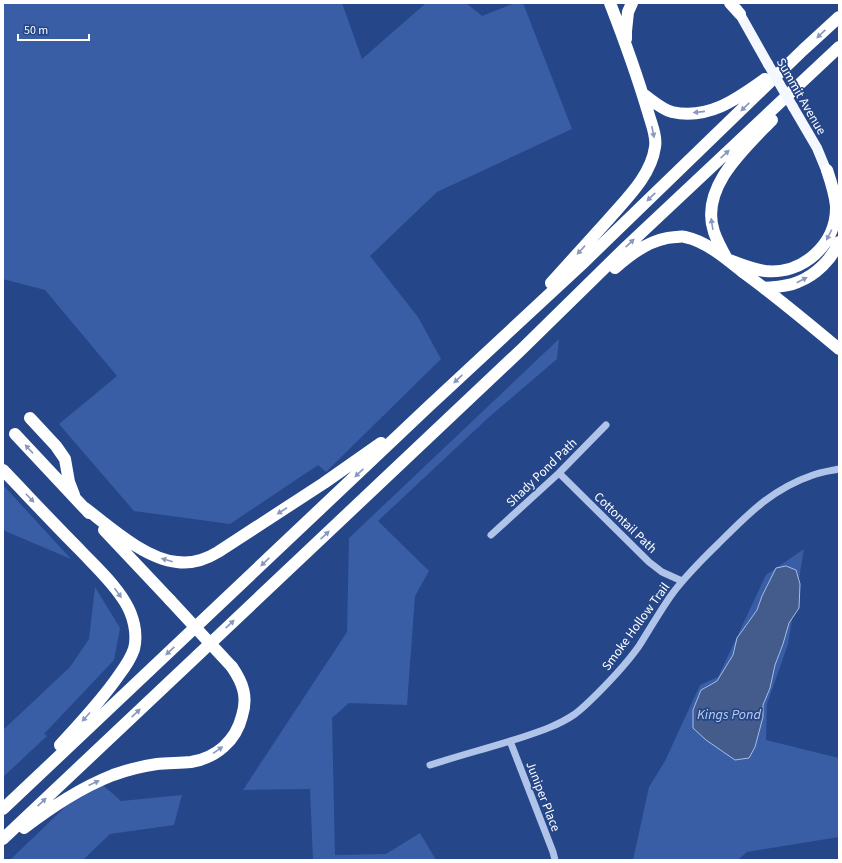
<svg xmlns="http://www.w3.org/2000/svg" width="842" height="863" font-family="'Source Sans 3',sans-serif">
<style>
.green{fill:#395ea5}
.water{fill:#445c8b;stroke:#a5beea}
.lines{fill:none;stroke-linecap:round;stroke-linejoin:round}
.minor{stroke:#b0c4e9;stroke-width:7}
.major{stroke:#f4f7fe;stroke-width:10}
.highway{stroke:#fff;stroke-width:12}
.major-bridge{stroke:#f4f7fe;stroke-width:10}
.highway-bridge{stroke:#fff;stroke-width:12}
.oneway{fill:#8799be}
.labels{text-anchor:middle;stroke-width:3.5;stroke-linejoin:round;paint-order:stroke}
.street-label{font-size:13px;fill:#fff;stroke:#254688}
.water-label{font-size:14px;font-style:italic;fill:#bccff0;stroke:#254688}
</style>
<rect width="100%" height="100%" fill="#254688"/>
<path class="green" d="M3,3H342L362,59L426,3H466L482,16L515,3H523L572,129L437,192L370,256L418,317L441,359L326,472L318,465L230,524L134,511L59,424L117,376L45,290L3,279Z
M559,339L557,359L488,418L378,521L429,571L415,596L407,705L349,703L332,718L335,855L386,854L420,833L436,860H313L310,789L243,790L347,632L349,538Z
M3,485L71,559L5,531L3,529Z
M804,549L788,644L767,704L766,740L839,758V837L747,852L738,860H633L649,787L665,761L700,685L718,677L766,575Z
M95,587L120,628L114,660L44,734L47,736L3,777V730L70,667L89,639Z
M95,778L121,801L182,795L174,825L110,834L83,860H10Z"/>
<path class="water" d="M786,566L796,570L800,584L799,608L789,623L783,644L775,665L770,688L763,705V717L755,747L749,758L735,760L706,740L693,728V710L701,690L717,681L733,655L737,638L757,610L762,596L776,568Z"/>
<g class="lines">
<path class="minor" d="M559,473L649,562L662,572L682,581
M491,535L559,473L606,425
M510,741L553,852L555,860
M430,765C461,755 492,747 523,737C541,731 559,725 575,714C583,708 590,701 597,694C612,679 627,663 639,646C649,630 659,613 670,597C684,577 701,561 718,544C748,514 772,489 813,475C821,472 830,471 839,469"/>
<path class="major" d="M737,9L768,64
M793,107L817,148L829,177"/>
<path class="highway" d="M730,3L740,14
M626,39V31L628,12L632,3
M643,94C652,100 661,109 672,112C709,120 737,99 765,79
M772,120C745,148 699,188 714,232C717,241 722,250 727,259C740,264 752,269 765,271C803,275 837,244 836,206C835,194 831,182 827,170
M615,268C632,253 652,238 676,237C679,237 682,236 685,237C706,241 728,260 744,273C777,297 808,323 839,349
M551,283C570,262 589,241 608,220C626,199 651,176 655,147C657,136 651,123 648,112C637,75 624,39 610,3
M764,288C775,287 787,287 798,282C816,275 832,259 839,242
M30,418L56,446L65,459L69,482L74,495
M15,434L89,513
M3,470C28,496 53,523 79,549C95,566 113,582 125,602C133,615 138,633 134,649C131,658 125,667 119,675C102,700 81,722 60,745
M85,508C110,527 145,559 177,562C191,564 205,560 218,552L324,483L381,443
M104,530L170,600
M3,809L428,407L583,263L803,50L839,17
M24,828C52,807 80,788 113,775C127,770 142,766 157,764C168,763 180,763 191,762C216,758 236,741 242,716C248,697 243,683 232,667
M3,839L522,349L625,248L839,47"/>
<path class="major-bridge" d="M768,64L793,107"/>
<path class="highway-bridge" d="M170,600L232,667"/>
</g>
<defs><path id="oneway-solid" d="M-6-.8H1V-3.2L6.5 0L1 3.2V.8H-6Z"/></defs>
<g class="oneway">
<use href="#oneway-solid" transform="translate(821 34) rotate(137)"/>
<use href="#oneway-solid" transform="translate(745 107) rotate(136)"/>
<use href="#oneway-solid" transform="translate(699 112) rotate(174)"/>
<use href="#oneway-solid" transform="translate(653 132) rotate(79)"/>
<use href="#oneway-solid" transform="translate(725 154) rotate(-43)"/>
<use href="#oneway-solid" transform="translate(651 197) rotate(136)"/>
<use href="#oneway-solid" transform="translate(712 224) rotate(-99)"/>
<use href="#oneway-solid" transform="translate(829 235) rotate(117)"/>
<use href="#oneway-solid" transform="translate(630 243) rotate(-43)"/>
<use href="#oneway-solid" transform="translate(581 250) rotate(133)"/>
<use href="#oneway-solid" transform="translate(802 280) rotate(-27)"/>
<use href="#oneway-solid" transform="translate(458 379) rotate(137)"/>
<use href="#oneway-solid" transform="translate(29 449) rotate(-133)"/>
<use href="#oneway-solid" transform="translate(359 473) rotate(137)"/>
<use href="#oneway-solid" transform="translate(30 498) rotate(46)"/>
<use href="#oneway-solid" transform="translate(282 511) rotate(147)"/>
<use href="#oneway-solid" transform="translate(325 535) rotate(-43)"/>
<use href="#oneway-solid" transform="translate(167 560) rotate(-164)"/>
<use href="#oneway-solid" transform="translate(265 562) rotate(137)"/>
<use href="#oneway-solid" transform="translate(118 593) rotate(54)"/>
<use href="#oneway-solid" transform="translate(230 624) rotate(-43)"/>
<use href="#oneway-solid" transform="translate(170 651) rotate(137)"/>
<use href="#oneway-solid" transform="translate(136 713) rotate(-43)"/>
<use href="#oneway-solid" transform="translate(86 717) rotate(132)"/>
<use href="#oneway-solid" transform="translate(218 750) rotate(-35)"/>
<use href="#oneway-solid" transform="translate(94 783) rotate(-24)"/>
<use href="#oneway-solid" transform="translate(42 802) rotate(-43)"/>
</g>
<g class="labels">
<g class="street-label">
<text transform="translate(802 96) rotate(60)" y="5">Summit Avenue</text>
<text transform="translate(541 472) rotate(-44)" y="5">Shady Pond Path</text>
<text transform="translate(626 522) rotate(44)" y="5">Cottontail Path</text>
<text transform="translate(635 626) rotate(-54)" y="5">Smoke Hollow Trail</text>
<text transform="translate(544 796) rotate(69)" y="5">Juniper Place</text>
</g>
<g class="water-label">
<text x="729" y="719">Kings Pond</text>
</g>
</g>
<rect width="842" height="863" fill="none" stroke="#ffffff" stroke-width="8"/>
<path d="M18 34v6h71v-6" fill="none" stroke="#ffffff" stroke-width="2"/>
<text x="24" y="34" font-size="12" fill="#ffffff" stroke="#254688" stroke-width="3" paint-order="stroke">50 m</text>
</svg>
